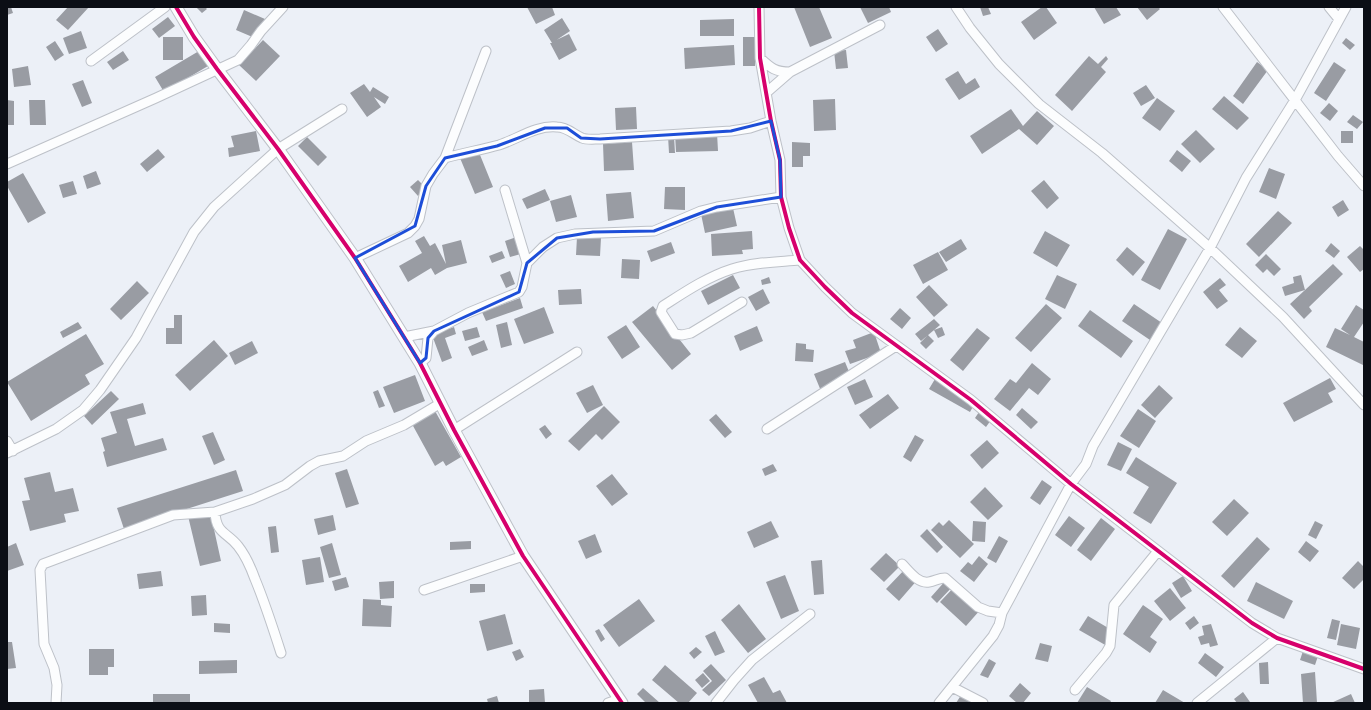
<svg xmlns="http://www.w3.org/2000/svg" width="1371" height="710" font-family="'Fira Sans Condensed',sans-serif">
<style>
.building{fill:#999ca3}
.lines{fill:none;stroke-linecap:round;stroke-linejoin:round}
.minor-casing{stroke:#bdc1c8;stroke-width:11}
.tertiary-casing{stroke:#bdc1c8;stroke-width:13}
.minor{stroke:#fcfdfe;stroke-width:9}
.tertiary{stroke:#fcfdfe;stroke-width:11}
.cycleway-casing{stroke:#fff;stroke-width:6}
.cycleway{stroke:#d6006c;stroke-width:4}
.marked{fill:none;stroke:#1d4ed8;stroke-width:3;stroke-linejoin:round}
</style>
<rect width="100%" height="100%" fill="#ecf0f7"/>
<path class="building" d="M7,7H11L13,13L7,15Z
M68,7H89L68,30L56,20Z
M196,7H205L207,9L202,13Z
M527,7H552L555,15L536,24Z
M794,7H819L832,38L810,47Z
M860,7H889L891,12L868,23Z
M980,7H988L991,14L983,16Z
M1042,7H1046L1057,23L1034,40L1021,22Z
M1094,7H1116L1121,15L1104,24Z
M1137,7H1158L1160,9L1147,20Z
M244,10L265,19L257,39L236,30Z
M168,17L175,26L159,38L152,29Z
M562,18L570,31L552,43L544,30Z
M734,19V36H700V20Z
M938,29L948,44L936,52L926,37Z
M81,31L87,48L69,54L63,38Z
M569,34L577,50L559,60L550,43Z
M163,37H183V60H163Z
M743,37H756L755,66H743Z
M1346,38L1355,45L1350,50L1342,43Z
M263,40L280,56L256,81L239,65Z
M55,41L64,55L55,61L46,47Z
M734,45L735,65L685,69L684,48Z
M846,50L848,68L836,69L834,51Z
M123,51L129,60L113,70L107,62Z
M199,51L208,66L164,92L155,77Z
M1089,56L1098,64L1106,56L1108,59L1101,67L1106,72L1072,111L1055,95Z
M1257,62L1268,70L1243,104L1233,96Z
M1334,62L1346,70L1326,101L1314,93Z
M28,66L31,85L14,87L12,69Z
M958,71L966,84L975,78L980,87L959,100L945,79Z
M83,80L92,103L82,107L72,84Z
M364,84L370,92L373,87L389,97L385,104L374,97L381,107L367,117L350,93Z
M1146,85L1155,98L1141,106L1133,93Z
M1224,96L1249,118L1237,130L1212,109Z
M1157,98L1175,111L1160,131L1142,118Z
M835,99L836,130L814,131L813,100Z
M7,100L14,101V125H7Z
M29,100H45L46,125H30Z
M1329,103L1338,111L1330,121L1320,113Z
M636,107L637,129L616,130L615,108Z
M1011,109L1023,126L1037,111L1054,126L1037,145L1019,129L982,154L970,136Z
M1353,115L1363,122L1357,129L1347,122Z
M1196,130L1215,149L1200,163L1181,144Z
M256,131L260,151L229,157L228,148L234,147L231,136Z
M1341,131H1353V143H1341Z
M717,133L718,151L676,152L675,134Z
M668,136H674L675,153H669Z
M307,137L327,157L318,166L298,146Z
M632,142L634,170L604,171L603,144Z
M792,142L810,143V156H803V167H792Z
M158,149L165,157L147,172L140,164Z
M478,150L493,187L475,194L460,158Z
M1177,150L1191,161L1182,172L1169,161Z
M1269,168L1285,174L1276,199L1259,192Z
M96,171L101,184L87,189L83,176Z
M23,173L46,213L28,223L7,186V182Z
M418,180L426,188L418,196L410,187Z
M1044,180L1059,198L1047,209L1031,191Z
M73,181L77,194L63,198L59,185Z
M665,187H685V210L664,209Z
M545,189L550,200L527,209L522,199Z
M631,192L634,218L608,221L606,194Z
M571,195L577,217L556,222L550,201Z
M1343,200L1349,210L1338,217L1332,207Z
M733,208L737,226L705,233L701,214Z
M1278,211L1292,223L1259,257L1246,244Z
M1168,229L1187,239L1160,290L1141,280Z
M752,231L753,249L742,250L743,254L712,256L711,234Z
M1045,231L1070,245L1057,267L1033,253Z
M522,235L528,252L510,257L505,241Z
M424,236L430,246L435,243L446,264L442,245L461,240L467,263L447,268L435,275L431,268L408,282L399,266L422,253L415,241Z
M577,237L601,238L600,256L576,255Z
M961,239L967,249L946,262L939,252Z
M671,242L675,253L651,262L647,251Z
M1331,243L1340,251L1334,258L1325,251Z
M1360,246L1364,250V269L1360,272L1347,257Z
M1127,247L1145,262L1133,276L1116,260Z
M502,251L505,258L492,263L489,256Z
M938,252L948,270L923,284L913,265Z
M1266,254L1281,269L1274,276L1267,269L1263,273L1255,265Z
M622,259L640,260L639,279L621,278Z
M1333,264L1343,274L1309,307L1312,311L1304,319L1290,304L1305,290L1285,296L1282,287L1294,283L1293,277L1301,275L1305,290Z
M510,271L515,284L506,288L500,275Z
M733,275L740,288L708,305L701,291Z
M1057,275L1077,284L1065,309L1045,299Z
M769,277L771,283L762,285L761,280Z
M1220,278L1226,285L1219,290L1228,301L1217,309L1203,292Z
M137,281L149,293L121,320L110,309Z
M929,285L948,305L934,317L916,297Z
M581,289L582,304L559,305L558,290Z
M763,289L770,303L756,311L748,297Z
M520,298L523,308L486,321L482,312Z
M1046,304L1062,318L1031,352L1015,338Z
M1134,304L1162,323L1150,340L1122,321Z
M1356,305L1364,310V322L1354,337L1364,342V362L1363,365L1326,347L1335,328L1350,335L1341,329Z
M653,306L691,354L672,370L632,322Z
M544,307L554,333L524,344L514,319Z
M900,308L911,318L902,329L890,319Z
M1090,310L1133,341L1121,358L1078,326Z
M174,315H182V344H166V328H174Z
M934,319L940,325L921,341L915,334Z
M78,322L82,328L63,338L60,332Z
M507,322L512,345L501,348L496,325Z
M626,325L640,347L622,359L607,337Z
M757,326L763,341L740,351L734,336Z
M454,327L456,334L445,338L452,358L442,362L432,335Z
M477,327L480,337L465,341L462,331Z
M942,327L945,335L938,338L934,330Z
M1240,327L1257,341L1242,358L1225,345Z
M977,328L990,338L963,371L950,360Z
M874,332L881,353L850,364L845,351L856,348L853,340Z
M86,334L104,364L85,375L90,384L31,421L7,382Z
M928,335L934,341L926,349L920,343Z
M214,340L228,356L190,391L175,375Z
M484,340L488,350L472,356L468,347Z
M252,341L258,353L235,365L229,353Z
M796,343L806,344V349L814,350L813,362L795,361Z
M845,362L852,379L821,391L814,374Z
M1032,363L1051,379L1038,395L1029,388L1010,411L994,399L1010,379L1016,383Z
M415,375L425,401L394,413L383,387Z
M1330,378L1336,389L1328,393L1333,402L1294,422L1283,403Z
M865,379L873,397L855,405L847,387Z
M935,379L975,403L970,412L929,389Z
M593,385L603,405L587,413L576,393Z
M1159,385L1173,398L1155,418L1141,405Z
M378,390L385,406L379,408L373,392Z
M111,391L119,399L92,425L84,416Z
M888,394L899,408L870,429L859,415Z
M143,403L146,414L127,419L135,446L163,438L167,450L107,467L103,452L105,451L101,438L117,433L110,412Z
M604,406L620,422L602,440L596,434L579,451L568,441Z
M1022,408L1038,422L1031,429L1016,415Z
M1138,409L1156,421L1139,448L1120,436Z
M435,411L461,457L446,466L443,461L435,466L412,424Z
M979,412L991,420L986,427L975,418Z
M716,414L732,432L725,438L709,420Z
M545,425L552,434L546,439L539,429Z
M213,432L225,460L214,465L202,436Z
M915,435L924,440L911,462L903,457Z
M987,440L999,453L982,469L970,455Z
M1118,442L1132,449L1121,471L1107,465Z
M1136,457L1177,483L1151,524L1133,513L1149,487L1126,473Z
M773,464L777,471L765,476L762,469Z
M347,469L359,504L346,508L335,473Z
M236,470L243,491L124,529L117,508Z
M50,472L55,492L73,488L79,511L64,514L66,522L30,531L22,501L30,500L24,478Z
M612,474L628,494L612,506L596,486Z
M1042,480L1052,487L1040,505L1030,498Z
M985,487L1003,506L988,520L970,502Z
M1234,499L1249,513L1227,536L1212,522Z
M210,511L221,561L200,566L188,516Z
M333,515L336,530L318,535L314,519Z
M1069,516L1085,528L1071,547L1055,535Z
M1101,518L1115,529L1091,561L1077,550Z
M949,520L974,544L960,558L931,530L939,522L943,526Z
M771,521L779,537L754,548L747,532Z
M973,521L986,522L985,542L972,541Z
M1315,521L1323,525L1316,539L1308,535Z
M276,526L279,552L271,553L268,527Z
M927,529L943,547L937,553L920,536Z
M595,534L602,552L586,559L578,541Z
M999,536L1008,541L996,563L987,558Z
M1257,537L1270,549L1234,588L1221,576Z
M471,541V549L450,550V542Z
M1306,541L1319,551L1310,562L1298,552Z
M16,543L24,565L7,571V547Z
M332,543L341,575L329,578L320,547Z
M886,553L900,566L884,582L870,569Z
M979,556L988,564L974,582L960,571L968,562L972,565Z
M320,557L324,582L306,585L302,560Z
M822,560L824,594L814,595L811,561Z
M1358,561L1364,567V579L1354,589L1342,578Z
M907,567L919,578L899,601L886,589Z
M161,571L163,586L139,589L137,574Z
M785,575L799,611L781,619L766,582Z
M1183,576L1192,591L1181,598L1172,583Z
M346,577L349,587L335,591L332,581Z
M947,579L954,585L937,603L931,597Z
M394,581V598L380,599L379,582Z
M1256,582L1293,601L1284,619L1247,601Z
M470,584H485V592L470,593Z
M956,585L981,609L966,626L940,602Z
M1170,588L1186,608L1170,621L1154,601Z
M206,595L207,615L192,616L191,596Z
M363,599L381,600V605L392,606L391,627L362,626Z
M639,599L655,621L619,647L603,625Z
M739,604L766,639L748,653L721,620Z
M1143,605L1163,619L1150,637L1157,642L1150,653L1123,634Z
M505,614L513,644L487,651L479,621Z
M1088,616L1115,632L1107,646L1079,630Z
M1194,616L1199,623L1190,630L1185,623Z
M1332,619L1340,621L1336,640L1327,638Z
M214,623L230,624V633L214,632Z
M1211,624L1218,645L1210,647L1209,643L1201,645L1198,637L1204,635L1202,626Z
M1341,624L1360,628L1356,649L1337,645Z
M599,629L605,639L601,642L595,631Z
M715,631L725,652L715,656L705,636Z
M7,642H12L16,668L7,669Z
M1040,643L1052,646L1048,662L1035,659Z
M696,647L702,652L694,659L689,653Z
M89,649H114V667H108V675H89Z
M520,649L524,657L516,661L512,652Z
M1303,651L1318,656L1315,665L1300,660Z
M1205,653L1224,667L1216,677L1198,663Z
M989,659L996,663L988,678L980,675Z
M237,660V673L199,674V661Z
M1268,662L1269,684H1260L1259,663Z
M711,664L726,680L709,696L702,690L712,681L703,671Z
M665,665L697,693L688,703H679L652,680Z
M1315,672L1317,703H1303L1301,674Z
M703,673L710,681L702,688L695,680Z
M764,677L773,693L780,690L787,703H758L748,685Z
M1020,683L1031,693L1023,703H1017L1009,696Z
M1087,687L1111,701L1110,703H1077Z
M643,688L660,703H646L637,694Z
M544,689L545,703H529V690Z
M965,689L977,697L973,703H956Z
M1163,690L1185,703H1155Z
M1243,692L1250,702V703H1237L1234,699Z
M153,694H190V703H153Z
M1351,694L1355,703H1331Z
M497,696L499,703H488L487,699Z"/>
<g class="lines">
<g class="minor-casing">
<path id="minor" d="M759,7L760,58L771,121L780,160L781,197L789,228L800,260L825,287L852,313L971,400L1071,484L1252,623L1277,638L1364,669
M956,7L970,28L999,64L1039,104L1102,153L1210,248L1283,317L1364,405
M1223,7L1338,156L1364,186
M1329,7L1338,18
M760,58C771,68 775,72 790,72
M91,61L165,7
M767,92L790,72L880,25
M445,158C463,153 481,150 499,145C518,139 536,125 557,127C567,127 573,134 582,138C587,140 594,139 600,139L731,131L750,128L771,121
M7,164L156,98L238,60L251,45L261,31L283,7
M355,258L408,233L415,226L419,219L426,186L433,174L445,158L486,51
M527,263L543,247L557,238L575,234L654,231L701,211L717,207L781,197
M742,302L691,333L682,335L675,334L661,312L663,306C685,292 707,277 732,269C754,262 778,262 800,260
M404,337L434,331L468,313L519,292L522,287L527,263L505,190
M420,363L426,358L428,338L434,331
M767,429L896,346
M454,430L577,352
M7,441L13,451
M7,453L56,429L83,410L100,390L136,338L194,232L214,207L278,149L342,109
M215,512C216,534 227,532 238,546C246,556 251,568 255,579C265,603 273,628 281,653
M902,564C909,571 918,584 929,582C935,581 939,578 945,578L978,607L988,611L1002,613
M424,590L523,556
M952,687L983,703
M1075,690L1106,653L1110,646L1114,605L1158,551
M56,703L57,685L54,668L44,644L40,570L43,564L173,515L215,512L253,499L285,485L310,466L319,461L343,456L366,441L404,425L441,403
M608,703L620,699
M716,703L734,680L752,660L810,614
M939,703L993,636L999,625L1002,613L1071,484L1086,464L1093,446L1210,248L1246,178L1295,100L1346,7
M1197,703L1277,638"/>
</g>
<g class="tertiary-casing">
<path id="tertiary" d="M176,7L194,37L217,69L278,149L355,258L420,363L454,430L523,556L622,703"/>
</g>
<use href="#minor" class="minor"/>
<use href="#tertiary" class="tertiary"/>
<g class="cycleway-casing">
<path id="cycleway" d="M176,7L194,37L217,69L278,149L355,258L420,363L454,430L523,556L622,703
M759,7L760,58L771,121L780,160L781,197L789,228L800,260L825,287L852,313L971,400L1071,484L1252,623L1277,638L1364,669"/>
</g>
<use href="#cycleway" class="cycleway"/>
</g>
<path class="marked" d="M771,121L780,160L781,197L717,207L654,231L593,232L557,238L527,263L519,292L434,331L428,338L426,358L420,363L355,258L415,226L426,186L445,158L497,146L545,128H567L581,138L600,139L731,131Z"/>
<rect width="1371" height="710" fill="none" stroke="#0b0e15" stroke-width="16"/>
</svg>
